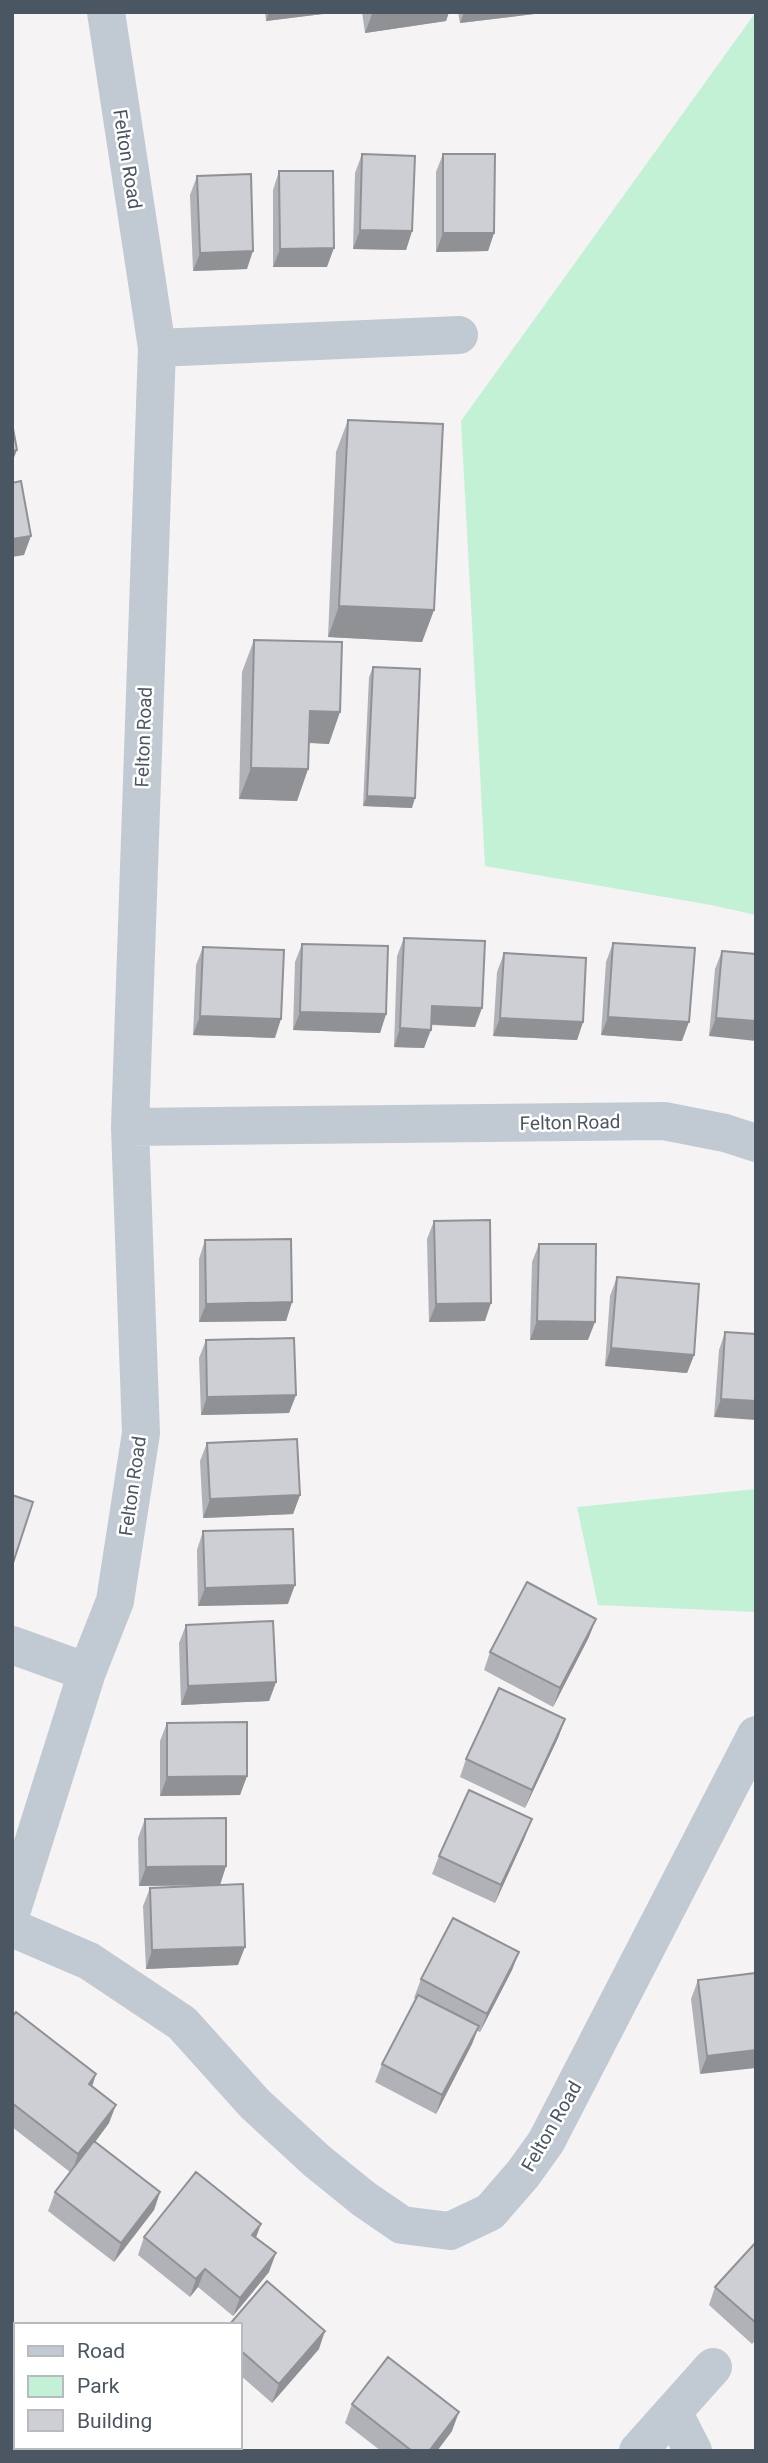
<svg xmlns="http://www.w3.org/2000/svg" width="768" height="2463" font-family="Roboto,sans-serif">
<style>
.green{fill:#c3f1d5}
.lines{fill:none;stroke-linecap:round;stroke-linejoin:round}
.minor{stroke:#c1cad2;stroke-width:38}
.wall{fill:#b0b2b7}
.shaded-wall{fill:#909195}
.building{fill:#cdcfd5;stroke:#909195;stroke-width:2}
.labels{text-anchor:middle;stroke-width:5;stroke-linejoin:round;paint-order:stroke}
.street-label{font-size:19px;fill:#4a5661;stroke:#fff}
</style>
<rect width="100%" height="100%" fill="#f5f3f3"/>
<path class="green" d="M756,12V915L711,905L485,866L461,421Z
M756,1489V1612L598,1605L577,1507Z"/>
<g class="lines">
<path class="minor" d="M157,348L459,335
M130,1127L664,1121L725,1133L756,1143
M12,1645L87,1672
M12,1910L87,1672L115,1601L141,1433L130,1127L157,348L106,12
M12,1928L89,1961L182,2023L255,2104L317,2161L364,2199L402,2225L450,2231L490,2212L523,2174L546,2142L756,1735
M12,2347L16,2350
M673,2412L693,2451
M12,2429L16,2427
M130,2447L135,2451
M638,2451L713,2367"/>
</g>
<path class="wall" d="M265,12H339L266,21Z
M362,12H449L446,21L365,33Z
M458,12H550L460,23Z
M362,154L412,231L406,250L353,249L355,173Z
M443,154L494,233L488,251L436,252V172Z
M279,171L327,267H273V190Z
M197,176L247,269L193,271L190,195Z
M348,420L434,610L422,642L328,637L336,452Z
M254,640L329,744L309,743L308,769L297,801L239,799L242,672Z
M373,667L412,808L363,806L369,677Z
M404,938L475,1027L431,1025L424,1048L394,1047L397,956Z
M613,943L682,1041L601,1035L606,962Z
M302,944L386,1014L380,1033L293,1030L295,962Z
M203,947L275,1038L193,1035L196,965Z
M722,951L756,954L709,1036L715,969Z
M504,953L583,1022L577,1040L493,1036L497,972Z
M434,1221L485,1321L429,1322L427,1239Z
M205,1240L292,1302L286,1321L199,1322V1259Z
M539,1244L588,1340H530L532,1262Z
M617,1277L694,1355L687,1373L605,1366L610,1296Z
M725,1332L756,1334L714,1417L719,1350Z
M206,1340L296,1395L289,1413L201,1415L199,1358Z
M207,1443L300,1495L293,1514L203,1518L200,1461Z
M203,1531L288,1604L198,1606L197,1550Z
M186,1625L276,1682L269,1701L181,1705L179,1643Z
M589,1637L553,1707L484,1670L490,1652Z
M565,1719L558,1738L525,1808L460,1777L466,1759Z
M167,1723L247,1776L240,1795L160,1796V1741Z
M145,1819L226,1866L220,1885L139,1886L138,1838Z
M525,1837L495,1903L432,1874L439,1856Z
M150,1888L238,1965L146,1969L143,1906Z
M519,1952L512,1970L480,2032L477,2031L472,2044L436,2114L375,2082L382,2064L416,1999L414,1998L421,1979Z
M756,1973L700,2074L691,1999L698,1980Z
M12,2017L96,2074L92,2086L109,2123L95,2142L160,2192L154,2210L114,2262L48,2211L55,2192L70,2172L12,2127Z
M144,2237H256L269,2272L233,2316L198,2287L190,2297L138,2255Z
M756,2242V2340L752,2344L709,2305L715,2287Z
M240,2325L319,2349L272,2403L240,2375Z
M352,2404L452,2431L437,2451H381L345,2423Z"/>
<path class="shaded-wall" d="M269,12H339L266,21Z
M385,12H449L446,21L365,33L372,14Z
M464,12H550L460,23Z
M360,230L412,231L406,250L353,249Z
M443,233H494L488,251L436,252Z
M334,248L327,267H273L280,249Z
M253,251L247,269L193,271L200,253Z
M17,450L12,463V451Z
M31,536L24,555L12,557V539Z
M339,606L434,610L422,642L328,637Z
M310,711L340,712L329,744L298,742Z
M251,768L308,769L297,801L239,799Z
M367,796L415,798L412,808L363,806Z
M432,1006L482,1008L475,1027L425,1024Z
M300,1012L386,1014L380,1033L293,1030Z
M200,1016L281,1019L275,1038L193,1035Z
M608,1017L689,1022L682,1041L601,1035Z
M500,1018L583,1022L577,1040L493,1036Z
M716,1018L756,1021V1041L709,1036Z
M400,1028L431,1030L424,1048L394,1047Z
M292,1302L286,1321L199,1322L206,1304Z
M491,1303L485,1321L429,1322L436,1304Z
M537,1321L595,1322L588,1340H530Z
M611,1348L694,1355L687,1373L605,1366Z
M296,1395L289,1413L201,1415L207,1397Z
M721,1399L756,1401V1420L714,1417Z
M300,1495L293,1514L203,1518L210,1499Z
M295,1585L288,1604L198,1606L205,1588Z
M596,1619L589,1637L553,1707L560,1688Z
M276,1682L269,1701L181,1705L188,1686Z
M565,1719L558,1738L525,1808L532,1790Z
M247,1776L240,1795L160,1796L167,1777Z
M532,1819L525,1837L495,1903L501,1885Z
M226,1866L220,1885L139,1886L146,1867Z
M245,1947L238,1965L146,1969L152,1950Z
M519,1952L512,1970L480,2032L487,2014Z
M479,2026L472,2044L436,2114L442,2095Z
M756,2050V2068L700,2074L707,2056Z
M96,2074L90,2093L89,2084Z
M116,2105L109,2123L72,2173L78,2154Z
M160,2192L154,2210L114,2262L121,2243Z
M261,2224L254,2243L252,2235Z
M276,2253L269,2272L233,2316L240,2298Z
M205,2269L198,2287L190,2297L196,2279Z
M325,2331L319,2349L272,2403L279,2384Z
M459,2412L452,2431L437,2451H429Z"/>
<path class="building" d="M362,154L415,156L412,231L360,230Z
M443,154H495L494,233H443Z
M279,171H333L334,248L280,249Z
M251,174L253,251L200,253L197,176Z
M348,420L443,424L434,610L339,606Z
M12,423L17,450L12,451Z
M21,481L31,536L12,539V483Z
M254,640L342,642L340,712L310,711L308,769L251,768Z
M373,667L420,669L415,798L367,796Z
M404,938L485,941L482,1008L432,1006L431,1030L400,1028Z
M613,943L695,948L689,1022L608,1017Z
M302,944L388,946L386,1014L300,1012Z
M203,947L284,950L281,1019L200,1016Z
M722,951L756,954V1021L716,1018Z
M504,953L586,958L583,1022L500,1018Z
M490,1220L491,1303L436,1304L434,1221Z
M291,1239L292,1302L206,1304L205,1240Z
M539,1244H596L595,1322L537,1321Z
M617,1277L699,1284L694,1355L611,1348Z
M725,1332L756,1334V1401L721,1399Z
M294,1338L296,1395L207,1397L206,1340Z
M297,1439L300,1495L210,1499L207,1443Z
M12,1495L33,1502L12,1566Z
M293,1529L295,1585L205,1588L203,1531Z
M527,1582L596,1619L560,1688L490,1652Z
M273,1621L276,1682L188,1686L186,1625Z
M499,1688L565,1719L532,1790L466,1759Z
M247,1722V1776L167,1777V1723Z
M469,1790L532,1819L501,1885L439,1856Z
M226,1818V1866L146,1867L145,1819Z
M243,1884L245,1947L152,1950L150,1888Z
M453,1918L519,1952L487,2014L421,1979Z
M756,1973V2050L707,2056L698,1980Z
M418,1995L479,2026L442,2095L382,2064Z
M16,2012L96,2074L89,2084L116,2105L78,2154L12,2103V2017Z
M94,2141L160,2192L121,2243L55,2192Z
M196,2172L261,2224L252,2235L276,2253L240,2298L205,2269L196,2279L144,2237Z
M756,2242V2323L715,2287Z
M267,2281L325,2331L279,2384L240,2350V2325H229Z
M388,2357L459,2412L429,2451H412L352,2404Z"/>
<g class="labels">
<g class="street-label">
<text transform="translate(128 159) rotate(81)" y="7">Felton Road</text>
<text transform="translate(143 737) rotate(-88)" y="7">Felton Road</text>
<text transform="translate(570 1122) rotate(-1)" y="7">Felton Road</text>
<text transform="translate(132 1486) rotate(-82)" y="7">Felton Road</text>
<text transform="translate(551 2126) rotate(-60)" y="7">Felton Road</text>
</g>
</g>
<rect width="768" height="2463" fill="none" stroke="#4a5661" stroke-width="28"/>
<rect x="14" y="2323" width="228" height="126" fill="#ffffff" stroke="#b7bbc0" stroke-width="2"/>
<rect x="28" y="2346" width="35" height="10" fill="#c1cad2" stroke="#b7bbc0" stroke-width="2"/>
<text x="77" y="2358" font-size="21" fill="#4a5661">Road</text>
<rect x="28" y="2376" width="35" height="21" fill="#c3f1d5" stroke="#b7bbc0" stroke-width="2"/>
<text x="77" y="2393" font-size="21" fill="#4a5661">Park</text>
<rect x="28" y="2410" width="35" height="21" fill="#cdcfd5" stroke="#b7bbc0" stroke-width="2"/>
<text x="77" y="2428" font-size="21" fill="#4a5661">Building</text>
</svg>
